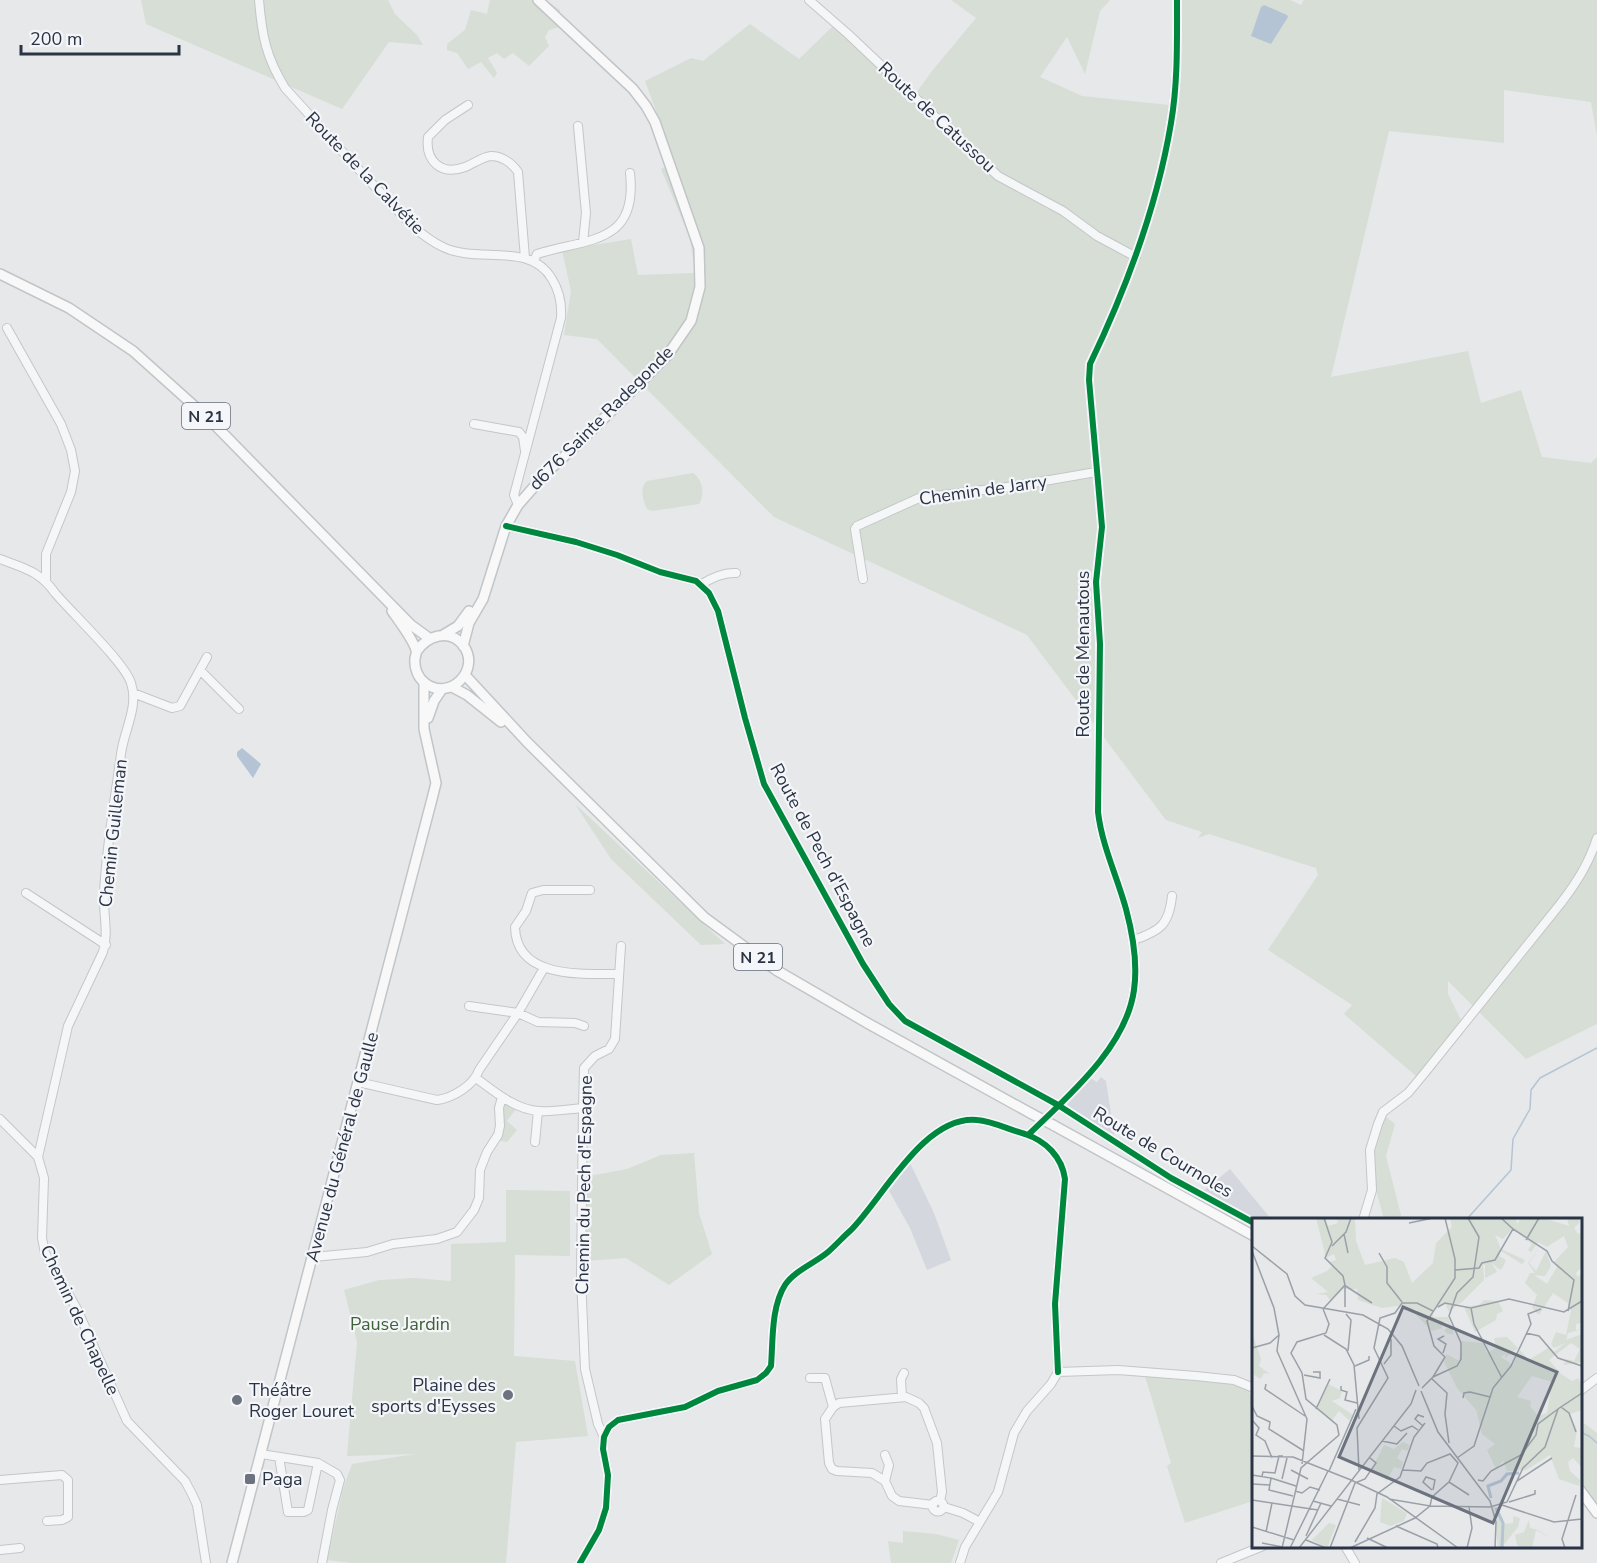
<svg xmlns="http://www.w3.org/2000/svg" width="1597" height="1563" font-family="'Nunito Sans',sans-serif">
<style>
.built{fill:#d4d7dd}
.green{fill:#d6ded6}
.water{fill:#b4c4d5}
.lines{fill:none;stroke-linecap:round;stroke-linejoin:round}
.stream{stroke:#b4c4d5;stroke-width:1.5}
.minor-casing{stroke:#c4c6c8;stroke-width:10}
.major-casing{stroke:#c2c5c8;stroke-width:12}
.minor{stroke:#f5f6f7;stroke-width:8}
.major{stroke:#f8f8f8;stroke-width:9}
.major-bridge-casing{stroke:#c2c5c8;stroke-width:12;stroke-linecap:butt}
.major-bridge{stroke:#f8f8f8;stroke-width:9}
.cycleway-casing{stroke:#f4f6f9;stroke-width:10}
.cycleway{stroke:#00873e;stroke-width:6}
.poi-dot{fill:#6c737f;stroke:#f4f6f9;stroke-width:2}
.labels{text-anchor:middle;stroke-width:4.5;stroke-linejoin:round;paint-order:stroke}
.shield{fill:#f4f6f9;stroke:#676e7b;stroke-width:1.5}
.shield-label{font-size:16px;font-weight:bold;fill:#2b3445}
.street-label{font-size:18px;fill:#2b3445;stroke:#f4f6f9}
.park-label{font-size:18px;fill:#3f6138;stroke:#f4f6f9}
.poi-label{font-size:18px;fill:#2b3445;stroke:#f4f6f9;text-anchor:start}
.inset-river{fill:none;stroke:#b4c4d5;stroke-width:3}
.inset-road{fill:none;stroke:#9ba0a8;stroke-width:1.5}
.view{fill:#6c737f;fill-opacity:0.15;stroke:#6c737f;stroke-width:3}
.inset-edge{fill:none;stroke:#2b3445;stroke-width:3}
</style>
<rect width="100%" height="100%" fill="#e6e8ea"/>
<path class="built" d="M1101,1077L1106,1081L1115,1140L1066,1106L1090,1078L1097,1082Z
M910,1163L934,1213L951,1260L927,1270L910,1228L888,1189Z
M1230,1169L1271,1219H1254L1203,1191Z"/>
<path class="green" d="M141,0H388L395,14L417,35L423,45L389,42L342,109L146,24Z
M490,0H546L560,10V27L549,30L545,37L549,46L529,66L513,53L504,59L497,53L488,58L497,73L494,78L481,62L468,69L457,53L447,50V44L465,30L471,10L487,14Z
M951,0H1110L1100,11L1085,74L1067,37L1040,77L1082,96L1179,106L1181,0H1290L1301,5L1304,0H1597V136L1591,102L1504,90V143L1389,131L1331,377L1468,351L1481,403L1521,390L1542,457L1591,463L1597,457V1024L1526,1059L1448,981V994L1461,1020L1417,1077L1344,1014L1352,1005L1268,950L1318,875L1316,868L1209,834L1198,838L1202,832L1166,820L1027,635L774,517L597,339L564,335L571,291L562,250L631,239L638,275L695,273L690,238L661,169L675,162L645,81L691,58L703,61L750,24L799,59L834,25L911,100L932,71L976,18Z
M693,473C703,480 705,494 699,504L652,511L647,509C643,500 639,488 647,481Z
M575,804L725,944L701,945L611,859Z
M503,1103L516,1109L507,1121L517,1130L507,1142L498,1140L502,1125Z
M1386,1117L1395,1124L1386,1156L1402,1219H1384L1373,1180L1372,1148Z
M694,1153L699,1213L712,1254L669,1285L626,1258L585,1261L584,1177L627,1169L661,1155Z
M506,1190L570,1191V1256L515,1255L514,1356L575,1361L588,1436L516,1442L506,1563H352L327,1560L343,1489L352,1464L415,1454L347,1456L357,1342L344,1290L379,1280L414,1278L451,1281V1244L506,1242Z
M1145,1376L1229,1384L1248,1389L1254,1404L1253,1451L1250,1452L1253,1462V1501L1185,1523L1167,1466L1171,1463Z
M1581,1421L1597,1433V1504L1581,1481Z
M903,1531L936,1534L959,1540L951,1563H891L888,1541L903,1543Z"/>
<path class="water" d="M1264,5L1287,15L1288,17L1271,44L1251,36L1261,7Z
M242,748L261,764L253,778L237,756V752Z"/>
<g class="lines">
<path class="stream" d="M1466,1220L1511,1170L1513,1139L1530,1109L1531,1090L1540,1078L1597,1048
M1580,1432L1589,1436L1597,1443"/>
<g class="minor-casing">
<path id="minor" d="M259,0C262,36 266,57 285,88C317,123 348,159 381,193C400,213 418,235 443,247C477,264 530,241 552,279C560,292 562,304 561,318L514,495L518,505
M809,0L848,34L998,176L1063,211L1097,236L1136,257
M468,105L445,120L428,137C425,161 441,176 465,167C473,164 482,157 491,156C502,156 512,163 518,172L525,258
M578,126L586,213L583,242
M534,261L537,254C588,238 638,245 630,173
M7,328L61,424L71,450L75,471L71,492L46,554V581
M474,424L519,432L523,437L525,451
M506,526L576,542L617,555L660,572L696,581L709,593L718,611L745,718L764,784L863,964L889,1004L905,1021L1058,1105L1171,1178L1254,1223
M0,559C23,568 40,571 55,593C71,612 125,663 131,683C139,707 124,730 121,754C115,800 106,847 104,894C103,914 109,933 103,952L68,1026L38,1157
M863,579L855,529L857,526L919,498L1015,486L1096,472
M700,585C711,578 723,572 736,573
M200,670L239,709
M133,693L172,708L180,706L207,657
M590,890H543L532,893L526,911L515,927C516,979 582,974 619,974
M26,893L106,945
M1134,940C1160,931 1169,925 1172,896
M469,1006L518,1013L544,968
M476,1078C495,1092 516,1110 539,1111C554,1112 569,1109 583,1108
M358,1082L437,1100C453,1098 474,1085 479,1070L518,1013L538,1022L575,1023L584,1026
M0,1119L38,1157L44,1178L42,1238L45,1253L77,1309L127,1421L185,1481L192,1494L197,1505L206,1563
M1028,1135C1067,1097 1126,1048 1134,990C1138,962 1133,935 1126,909C1117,876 1102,846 1098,812L1100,644L1096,582L1102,527L1089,380L1090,364C1127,287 1157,207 1171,123C1178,82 1177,41 1177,0
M535,1142L538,1111
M1363,1220L1372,1190L1370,1150L1378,1124L1383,1112L1408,1093L1423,1075L1561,903C1577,882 1589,863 1597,838
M313,1257L367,1252L393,1244L437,1239L457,1232L474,1210L479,1198L480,1170L487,1152L498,1135L500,1126L499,1108L502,1097
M810,1378H825L833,1407
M1580,1391L1597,1378
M902,1397L901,1379L904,1373
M604,1437L598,1424L585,1369L581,1277L583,1108L584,1068L595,1056L609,1049L615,1039L621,946
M261,1454L318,1463L337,1474L340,1480L332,1510L322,1563
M279,1457L288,1512H304L308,1510L318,1463
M0,1480L62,1475L68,1480V1517L62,1520L47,1521
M885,1481L889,1465L885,1455
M932.5 1506a5.5 5.5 0 1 1 11 0a5.5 5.5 0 1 1-11 0Z
M933,1505L899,1501L892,1496L885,1481L872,1473L837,1471L832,1469L829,1463L825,1419L833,1407L839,1403L906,1397L919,1403L924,1408L937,1443L942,1492L940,1501
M944,1507L963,1513L980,1522
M1345,1546L1355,1563
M0,1550L20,1548
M580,1563L599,1530L606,1508L608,1475L603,1449L604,1437L609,1427L618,1420L685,1407L718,1391L757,1380L766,1373L771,1366C773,1341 771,1307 785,1285C794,1271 815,1263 828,1252C836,1245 843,1237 851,1230C883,1198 924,1115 977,1120C992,1121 1010,1130 1025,1134C1046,1141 1062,1157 1065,1179L1055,1304L1058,1372
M960,1563L965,1547L998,1492L1014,1433L1027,1411L1051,1384L1058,1372L1118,1370L1196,1376L1234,1380L1254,1388
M1221,1563L1263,1546"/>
</g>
<g class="major-casing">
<path id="major" d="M0,274L69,308L133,351L211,421L411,625L429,638
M392,611C399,621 413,639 416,650C417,654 415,656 415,659C414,668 418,678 425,683C449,702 482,670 463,645C449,628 427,636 417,651
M443,635L458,626L469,611
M463,646L469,623L483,599L506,526L518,505L546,473L581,441L667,356L691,321L700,287L699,248L655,122L646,106L633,89L538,0
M465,675L527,742L704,917L776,970L869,1024L1032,1114
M452,687L467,695L501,722
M428,718L434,701L442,689
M1053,1125L1254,1236
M1580,1490L1597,1513
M232,1563L432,799L436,783L424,729V683"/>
</g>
<use href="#minor" class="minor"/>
<use href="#major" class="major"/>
<g class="major-bridge-casing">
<path id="major-bridge" d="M1032,1114L1053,1125"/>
</g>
<use href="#major-bridge" class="major-bridge"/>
<g class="cycleway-casing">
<path id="cycleway" d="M506,526L576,542L617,555L660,572L696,581L709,593L718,611L745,718L764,784L863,964L889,1004L905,1021L1058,1105L1171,1178L1254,1223
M1028,1135C1067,1097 1126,1048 1134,990C1138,962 1133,935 1126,909C1117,876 1102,846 1098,812L1100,644L1096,582L1102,527L1089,380L1090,364C1127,287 1157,207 1171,123C1178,82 1177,41 1177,0
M580,1563L599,1530L606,1508L608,1475L603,1449L604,1437L609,1427L618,1420L685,1407L718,1391L757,1380L766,1373L771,1366C773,1341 771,1307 785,1285C794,1271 815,1263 828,1252C836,1245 843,1237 851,1230C883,1198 924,1115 977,1120C992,1121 1010,1130 1025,1134C1046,1141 1062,1157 1065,1179L1055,1304L1058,1372"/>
</g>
<use href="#cycleway" class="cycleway"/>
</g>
<g class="poi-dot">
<circle cx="508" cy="1395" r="6"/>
<circle cx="237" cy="1400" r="6"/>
<rect x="244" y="1473" width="12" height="12" rx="3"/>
</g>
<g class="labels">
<g class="shield">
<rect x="182" y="403" width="48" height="26" rx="4.5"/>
<rect x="734" y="944" width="48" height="26" rx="4.5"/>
</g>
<g class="shield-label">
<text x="206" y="422">N 21</text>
<text x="758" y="963">N 21</text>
</g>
<g class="street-label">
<text transform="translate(937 117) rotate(43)" y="6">Route de Catussou</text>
<text transform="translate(365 173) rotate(46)" y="6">Route de la Calvétie</text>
<text transform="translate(601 418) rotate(-45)" y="6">d676 Sainte Radegonde</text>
<text transform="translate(983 490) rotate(-8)" y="6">Chemin de Jarry</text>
<text transform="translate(1083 654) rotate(-90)" y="6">Route de Menautous</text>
<text transform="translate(113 833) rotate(-84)" y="6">Chemin Guilleman</text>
<text transform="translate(823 855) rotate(62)" y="6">Route de Pech d'Espagne</text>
<text transform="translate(342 1147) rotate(-75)" y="6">Avenue du Général de Gaulle</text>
<text transform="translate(1163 1152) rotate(31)" y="6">Route de Cournoles</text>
<text transform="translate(584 1185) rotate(-89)" y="6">Chemin du Pech d'Espagne</text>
<text transform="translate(80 1320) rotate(65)" y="6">Chemin de Chapelle</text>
</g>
<g class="park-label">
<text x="400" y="1330">Pause Jardin</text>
</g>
<g class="poi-label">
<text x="496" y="1391" text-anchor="end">Plaine des<tspan x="496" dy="21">sports d'Eysses</tspan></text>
<text x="249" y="1396">Théâtre<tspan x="249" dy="21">Roger Louret</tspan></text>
<text x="262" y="1485">Paga</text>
</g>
</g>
<g transform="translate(1252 1218)">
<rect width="330" height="330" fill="#e6e8ea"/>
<path d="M64,0H73L76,8L86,5L85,0H103L104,23L113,47L143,40L152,44L160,65L181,45L184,25L200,9L198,0H264L265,6L269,0H291L317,8L315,0H326L328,4L322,10L326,16L330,14V49L324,55L326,59L330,55V105L324,106V112L330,111L316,115L314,122L330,116V144L312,147L314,141L322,143L328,131L319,125L297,142L309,156L320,163L326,160L330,167V192L318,196L325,212L322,229L330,230V250L321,240L316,244L318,253L328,262L327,268L307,261L298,237L274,252L255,253L251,243L244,251L235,232L243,226L230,216L224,192L205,170L192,144L195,136L207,143L210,123L231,125L235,135L244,130L242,120L255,119L266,130L253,140V136L249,139L261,147L268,132L277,142L296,130L302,134L313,125L302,130L299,126L304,114L314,117L319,92L316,85L301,75L287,97L280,90L285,77L273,65L278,55H283L276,45L287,30L277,45L284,53L294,33L299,48L293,58L282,57L295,66L305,49L302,44L316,29L312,18L295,29L286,24L279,34L276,32L280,26L261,10L251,21L243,17L249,31L273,42L270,46L249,33L247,38L254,42L251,49L248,52L240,45L245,54L233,60V47L231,46L232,62L211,83L197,94L193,85L181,93V99H196L202,116H196L192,112L199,108L194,104H189L190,110L180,113L164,97L165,92L145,88L130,90L106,82L105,71H91L79,83L74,77L64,76L76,74L59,60L75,53L80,48L78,44L84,42L82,36L74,40ZM280,158L300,164L295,195L286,198L278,188L279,183L265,179ZM232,82L246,83L251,93L245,96L244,102L223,114L212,89L227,87ZM0,115L9,141L7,148L18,156L12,155L9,161L0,156ZM76,166L90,173L88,180L80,183L101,197L98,203L87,193L80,202L64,191ZM151,224L158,227L155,233L150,231L145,240L151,244L149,251L142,249L133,266L134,262L119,253L132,227L142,231ZM130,280L155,295L152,303L138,308L128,304ZM241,289H245L253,306L261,305V298L268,300L266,309L249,330L246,329ZM277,302L278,310L286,312L299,320L284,312L280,330H270L265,327L263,317L272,314ZM77,305L84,307L75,330L60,322Z" fill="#d6ded6" fill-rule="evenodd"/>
<path class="inset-river" d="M239,280L236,268L249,263L255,256L267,255M244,290L251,305L250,330"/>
<path class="inset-road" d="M157,5L181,0M261,11L295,33L300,43L322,62L316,93M92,16L96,35M274,22L287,0M0,28L35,56L43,78L53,87L111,97L136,111L150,128L167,168M80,28L94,14L99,0M0,33L22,90L27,117L25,133L55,201L50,246M127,35L135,49V65L150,84M203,52L227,50L230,45L243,42L261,11L249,0M92,67L120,85M93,89V69M186,89L193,85L219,90L257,81L312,94L330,83M219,90L222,106L250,160M71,91L93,67L91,58L73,40L80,24L72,0M94,96L99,102L96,133M274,115L287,118L306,140L330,148M72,117L94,131L102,147L107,201M0,130L18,125L27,117M191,135L194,126L186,121L192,118M132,146L139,137V121M103,148L117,142V138M52,157L68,160V154H61M181,159L193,139L182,128L175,103L203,60V41L193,0M179,160L195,175L193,196L197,225M14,166L13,171L53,198M89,168V172L95,174L93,182L105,185M170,170L181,159L205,148L209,141V125L197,98L205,75L221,59L227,19L216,0M169,173L186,214L238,283L244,304L243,330M211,180L212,175L218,174L238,179M0,188L5,198L18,204L17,211L52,233M309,189L317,195L324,214M64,191L78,161M0,202L7,210L4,217L13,223L20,240M142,208L149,213L160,208L166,212M171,208L163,201L166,197L172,199M130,223L145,226L155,215M0,238L41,239L99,262L135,279L206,330M205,240L222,228L241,170L259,148L279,106L276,96L289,91M39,252L56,261M107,252L105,210L136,160L122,130L128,100L143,95L150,85H165L181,93M151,252L169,253L175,245L198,236L206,245L197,264M77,253L104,191M0,257L19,260L17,272L41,278M10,258L11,254L23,255L27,238H31M19,260L44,268M30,261L35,240M226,262L231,263L239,253L269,237L284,217L286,206L306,191M265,263L300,240M103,265L113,261L124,245L118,240M0,266L18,267M180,272L171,264L174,259L183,262L181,272M43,273L50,275L58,269L68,272M85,281L108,287M137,281L178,288L180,279L197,264L217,277M0,282L66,292M61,283L79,288M257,284L283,276V272M250,287L302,304L330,301M144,308L185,326L186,330M0,309L42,322M14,314L20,285M54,318L69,285M115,320L136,330M54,322L74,330M103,324L123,290L125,276L148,259L162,219L173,205M10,325L30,329M30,330L49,250L87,217L85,207L54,181L50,155L39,135L45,124L74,115L77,106L71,91M38,330L76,253M47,330L159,186L164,172M78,330L103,265M98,330L163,300L178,288L238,289L255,284L271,250L293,229L306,191L330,175M215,330L220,310L217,289M313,330L310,321L324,277"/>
<path class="view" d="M151,89L305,154L241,305L87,239Z"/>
<rect width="330" height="330" class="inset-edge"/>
</g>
<path d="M21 45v9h158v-9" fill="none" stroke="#2b3445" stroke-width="3"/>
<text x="30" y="45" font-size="18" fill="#2b3445" stroke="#f4f6f9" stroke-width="4.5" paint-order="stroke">200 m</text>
</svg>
